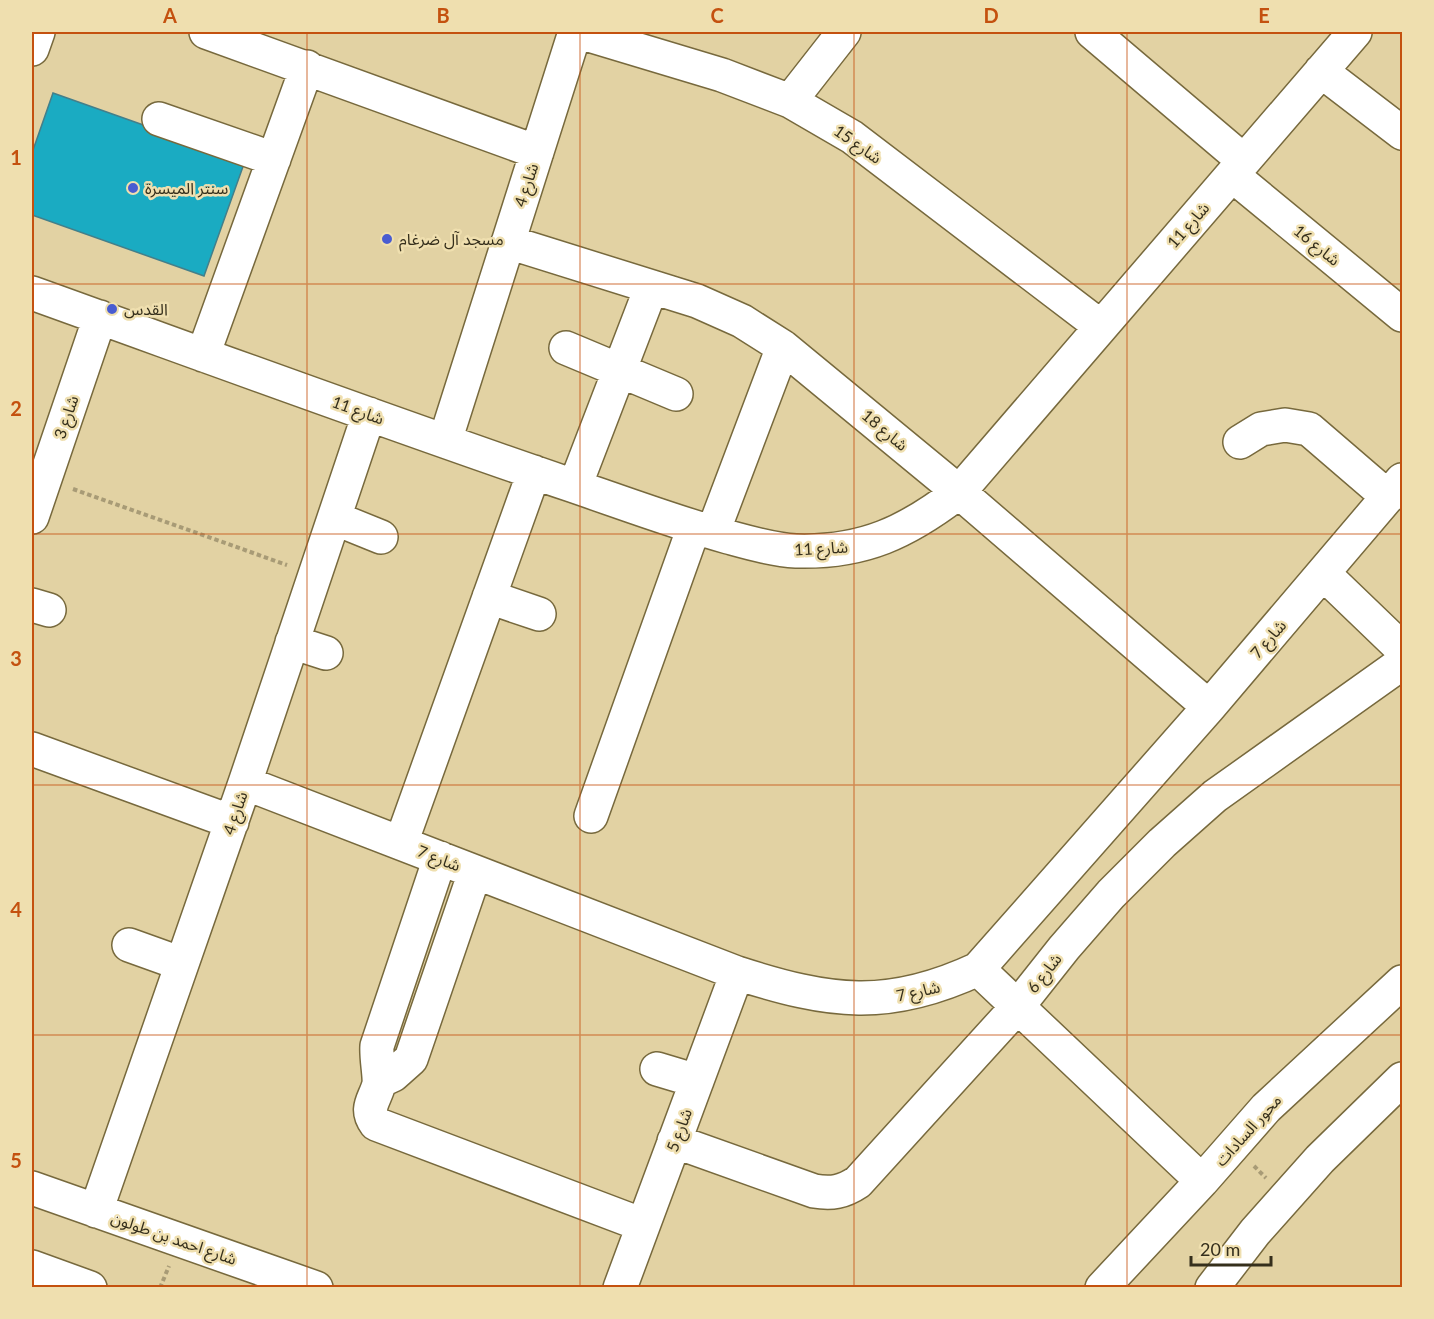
<svg xmlns="http://www.w3.org/2000/svg" width="1434" height="1319" font-family="Lato,'Noto Sans Arabic',sans-serif">
<style>
.building{fill:#1aabc2;stroke:#437f8a;stroke-width:1.5}
.lines{fill:none;stroke-linecap:round;stroke-linejoin:round}
.minor-casing{stroke:#77693d;stroke-width:36}
.path{stroke:#a89b76;stroke-width:4;stroke-dasharray:4.5 3;stroke-linecap:butt}
.minor{stroke:#fff;stroke-width:33}
.grid{fill:none;stroke:#c4510f;stroke-width:1.5;stroke-opacity:0.55}
.poi-dot{fill:#495cd1;stroke:#efdfaf;stroke-width:2}
.labels{text-anchor:middle;stroke-width:5;stroke-linejoin:round;paint-order:stroke}
.street-label{font-size:16px;fill:#352f1c;stroke:#efdfaf}
.poi-label{font-size:16px;fill:#352f1c;stroke:#efdfaf;text-anchor:start}
.neatline{fill:none;stroke:#c4510f;stroke-width:2}
.grid-label{font-size:20px;text-anchor:middle;font-weight:bold;fill:#c4510f}
</style>
<rect width="100%" height="100%" fill="#e2d2a3"/>
<path class="building" d="M53,93L245,161L204,276L32,215V153Z"/>
<g class="lines">
<g class="minor-casing">
<path id="minor" d="M206,32L537,152
M579,32L722,75L790,101L852,137L1100,326
M1092,32L1244,161
M32,49L38,32
M1321,71L1402,133
M790,101L844,32
M159,119L274,159
M1232,175L1402,315
M508,242L697,301L742,321L783,347L959,492L1209,707
M32,293C210,357 389,423 568,484C621,502 674,522 728,537C750,543 774,550 796,551C864,553 907,532 959,492L1355,32
M566,348L676,394
M203,355L307,67
M445,441L575,32
M1240,442L1261,429L1285,425L1309,429L1388,497
M575,486L651,288
M32,517L100,317
M334,518L381,537
M713,532L783,347
M1324,574L1402,649
M489,597L539,614
M32,605L49,610
M292,642L326,653
M32,749L232,822
M245,783L737,973C830,1003 888,1011 978,969L1209,707L1402,480
M591,816L694,527
M401,843L534,472
M440,858L377,1046C376,1057 380,1076 379,1084C375,1100 364,1108 376,1124L643,1225
M129,945L182,964
M978,969L1202,1181
M657,1069L697,1081
M380,1081L393,1075L411,1059L475,872
M674,1141L814,1191C832,1194 843,1192 858,1182L1018,1006L1064,948L1111,894L1162,843L1215,796L1402,663
M32,1188L316,1288
M96,1211L245,783L369,414
M32,1267L90,1288
M620,1288L737,973
M1102,1288L1202,1181L1266,1108L1402,982
M1212,1288L1255,1232L1320,1159L1402,1079"/>
</g>
<path class="path" d="M73,489L287,565
M1254,1166L1266,1178
M160,1288L169,1266"/>
<use href="#minor" class="minor"/>
</g>
<path class="grid" d="M307,32V1288M580,32V1288M854,32V1288M1127,32V1288M32,284H1402M32,534H1402M32,785H1402M32,1035H1402"/>
<g class="poi-dot">
<circle cx="133" cy="188" r="6"/>
<circle cx="387" cy="239" r="6"/>
<circle cx="112" cy="309" r="6"/>
</g>
<g class="labels">
<g class="street-label">
<text transform="translate(858 144) rotate(35)" y="6">شارع 15</text>
<text transform="translate(526 185) rotate(-72)" y="6">شارع 4</text>
<text transform="translate(1188 225) rotate(-49)" y="6">شارع 11</text>
<text transform="translate(1317 245) rotate(39)" y="6">شارع 16</text>
<text transform="translate(358 410) rotate(20)" y="6">شارع 11</text>
<text transform="translate(66 417) rotate(-71)" y="6">شارع 3</text>
<text transform="translate(885 430) rotate(40)" y="6">شارع 18</text>
<text transform="translate(821 548) rotate(-3)" y="6">شارع 11</text>
<text transform="translate(1268 639) rotate(-49)" y="6">شارع 7</text>
<text transform="translate(235 813) rotate(-71)" y="6">شارع 4</text>
<text transform="translate(439 858) rotate(21)" y="6">شارع 7</text>
<text transform="translate(1044 973) rotate(-52)" y="6">شارع 6</text>
<text transform="translate(918 991) rotate(-13)" y="6">شارع 7</text>
<text transform="translate(679 1130) rotate(-70)" y="6">شارع 5</text>
<text transform="translate(1248 1130) rotate(-48)" y="6">محور السادات</text>
<text transform="translate(174 1238) rotate(19)" y="6">شارع احمد بن طولون</text>
</g>
<g class="poi-label">
<text x="145" y="194">سنتر الميسرة</text>
<text x="399" y="245">مسجد آل ضرغام</text>
<text x="124" y="315">القدس</text>
</g>
</g>
<rect width="1434" height="1319" fill="none" stroke="#efdfaf" stroke-width="66"/>
<path d="M1191 1256v9h80v-9" fill="none" stroke="#352f1c" stroke-width="3"/>
<text x="1200" y="1256" font-size="18" fill="#352f1c" stroke="#efdfaf" stroke-width="4.5" paint-order="stroke">20 m</text>
<rect x="33" y="33" width="1368" height="1253" class="neatline"/>
<g class="grid-label">
<text x="170" y="23">A</text>
<text x="443" y="23">B</text>
<text x="717" y="23">C</text>
<text x="991" y="23">D</text>
<text x="1264" y="23">E</text>
<text x="16" y="165">1</text>
<text x="16" y="416">2</text>
<text x="16" y="666">3</text>
<text x="16" y="917">4</text>
<text x="16" y="1168">5</text>
</g>
</svg>
